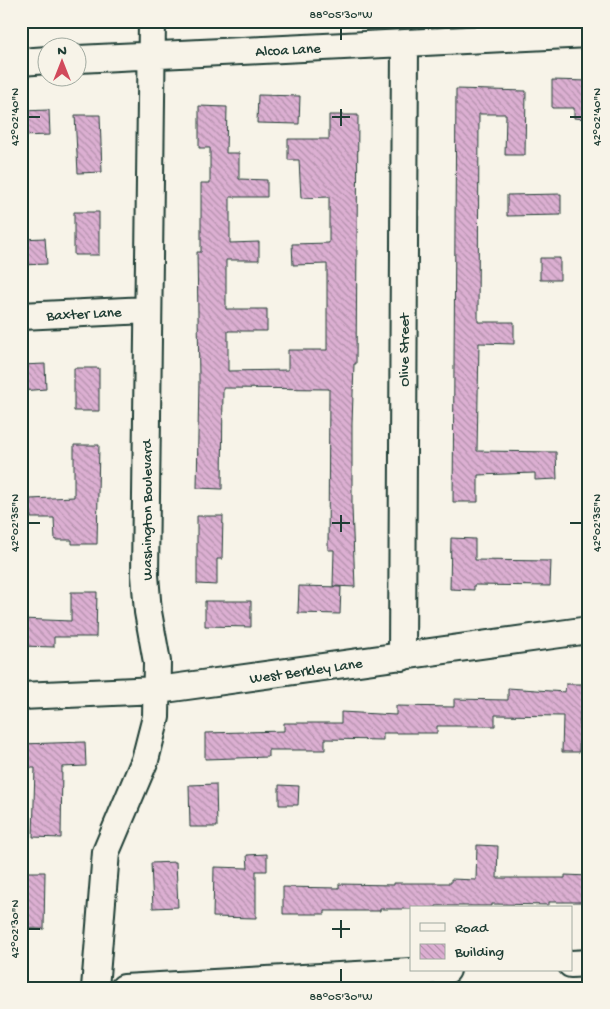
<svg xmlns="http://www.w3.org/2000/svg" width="610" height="1009" font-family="'Gochi Hand',sans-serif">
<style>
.building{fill:url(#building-back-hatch);stroke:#1f3d34}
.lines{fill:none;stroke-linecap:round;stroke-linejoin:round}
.minor-casing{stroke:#1f3d34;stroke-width:30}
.minor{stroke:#f7f3e8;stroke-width:26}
.ticks{fill:none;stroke:#1f3d34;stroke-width:2}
.labels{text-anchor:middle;stroke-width:4.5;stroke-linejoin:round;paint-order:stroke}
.street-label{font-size:15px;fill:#1f3d34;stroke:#f7f3e8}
.neatline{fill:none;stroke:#1f3d34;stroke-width:2}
.ticks-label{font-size:12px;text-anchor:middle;fill:#1f3d34}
</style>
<defs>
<pattern id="building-back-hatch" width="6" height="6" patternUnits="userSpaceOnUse" patternTransform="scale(1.25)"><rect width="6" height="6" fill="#dcafd2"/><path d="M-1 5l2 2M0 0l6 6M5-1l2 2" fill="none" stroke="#b290ab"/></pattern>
</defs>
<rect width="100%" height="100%" fill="#f7f3e8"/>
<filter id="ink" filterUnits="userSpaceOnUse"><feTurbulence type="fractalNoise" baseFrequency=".02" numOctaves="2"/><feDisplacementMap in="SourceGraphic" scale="10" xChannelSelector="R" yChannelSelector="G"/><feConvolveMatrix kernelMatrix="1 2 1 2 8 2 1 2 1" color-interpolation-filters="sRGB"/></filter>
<g filter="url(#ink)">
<path class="building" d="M552,80L589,81V119L574,118V108H552Z
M456,89L526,91L525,155H505L506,114H479L478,322H514V344L479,343L477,451L556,452L557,479L535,480V473L478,475V502H453Z
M258,95L300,96L299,124L257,123Z
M199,106L227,107L226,153H239V179L267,180V197H230V243L259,242V260H226V309H267V331H228V371L288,370V350H327V264L293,265L292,244L329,243V197L301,198L299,160H288V139H329V115H358L356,364H354L352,424V507L355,587L333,586L334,550H328L329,389L223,388L222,489L197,488L199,380L197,252H201V183H210V148H199Z
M49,110L50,135L21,136V111Z
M75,115H100L102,172L78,173Z
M561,194V215L507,216V195Z
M74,212H99V255H74Z
M45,238L47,264L21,265V239Z
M540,258H560V280H540Z
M45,364L46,389L21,391V365Z
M74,368H99V411H74Z
M74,445H99L97,544H72V540H55L54,518H31L30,499L74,497Z
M197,516H223L222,559H217V585L197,584Z
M451,538L475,539V560L551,561L550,586L474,585V590L450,589Z
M299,586L341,587L340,614L298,613Z
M71,592H97L96,637H54V647L21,646V619L71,621Z
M205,601H251V627L205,626Z
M566,684H589V711H580L579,752H562L563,716L495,715V726H437V733H383V740L325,739V750H268V757L205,759V733L284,731V723H341V712L396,715V706L454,707V699L508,700V688L565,692Z
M85,742L86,766L62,767L61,838L33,837L35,768H21V744Z
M216,784L217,827H190L189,785Z
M279,785L299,786L298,805H279Z
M477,845L498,846L497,878H565V875L589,876V902H549V905L492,904V906H436V908L411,909H380V911H325V914H283V887L339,888V884L394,885V883H451V879L476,880Z
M267,854V871H256V918L213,917L214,867L248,868L247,855Z
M176,862L178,907L153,908L151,863Z
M21,872H45L44,929L21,928Z"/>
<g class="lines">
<g class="minor-casing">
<path id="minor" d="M78,59L589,34
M21,62L48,60
M21,316L147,310
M402,657L405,43
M21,696L158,690L589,630
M571,964L589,963
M95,988L106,852L145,760L156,717L157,662L148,612L145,575L152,21
M124,988L447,970"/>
</g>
<use href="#minor" class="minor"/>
</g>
</g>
<path class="ticks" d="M341,28V40M341,109V126M28,117H40M332,117H350M570,117H582M341,515V532M28,523H40M332,523H350M570,523H582M341,920V938M28,929H40M332,929H350M341,969V982"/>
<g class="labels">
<g class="street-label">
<text transform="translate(288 49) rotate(-3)" y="5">Alcoa Lane</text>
<text transform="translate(84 313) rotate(-3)" y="5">Baxter Lane</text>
<text transform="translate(403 350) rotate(-90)" y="5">Olive Street</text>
<text transform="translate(146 510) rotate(-90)" y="5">Washington Boulevard</text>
<text transform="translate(306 670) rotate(-8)" y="5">West Berkley Lane</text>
</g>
</g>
<rect width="610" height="1009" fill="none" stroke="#f7f3e8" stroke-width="55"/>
<rect x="410" y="906" width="162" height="65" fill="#f7f3e8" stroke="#a1aaa0"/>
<rect x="420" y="923" width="25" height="8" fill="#f7f3e8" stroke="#a1aaa0"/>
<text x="455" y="932" font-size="15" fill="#1f3d34">Road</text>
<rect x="420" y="944" width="25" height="15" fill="url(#building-back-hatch)" stroke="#a1aaa0"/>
<text x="455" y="956" font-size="15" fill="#1f3d34">Building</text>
<g transform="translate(62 62)"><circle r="24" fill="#f7f3e8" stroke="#a1aaa0"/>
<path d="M0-4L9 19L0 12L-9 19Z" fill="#d1495b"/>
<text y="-8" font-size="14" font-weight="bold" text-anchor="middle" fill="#1f3d34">N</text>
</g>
<rect x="28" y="28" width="554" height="954" class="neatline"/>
<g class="ticks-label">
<text x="341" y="18">88°05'30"W</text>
<text transform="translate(14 117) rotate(-90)" y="4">42°02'40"N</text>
<text transform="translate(596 117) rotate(-90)" y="4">42°02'40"N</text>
<text transform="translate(14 523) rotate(-90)" y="4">42°02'35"N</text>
<text transform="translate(596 523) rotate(-90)" y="4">42°02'35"N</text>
<text transform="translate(14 929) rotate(-90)" y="4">42°02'30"N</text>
<text x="341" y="1000">88°05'30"W</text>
</g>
</svg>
